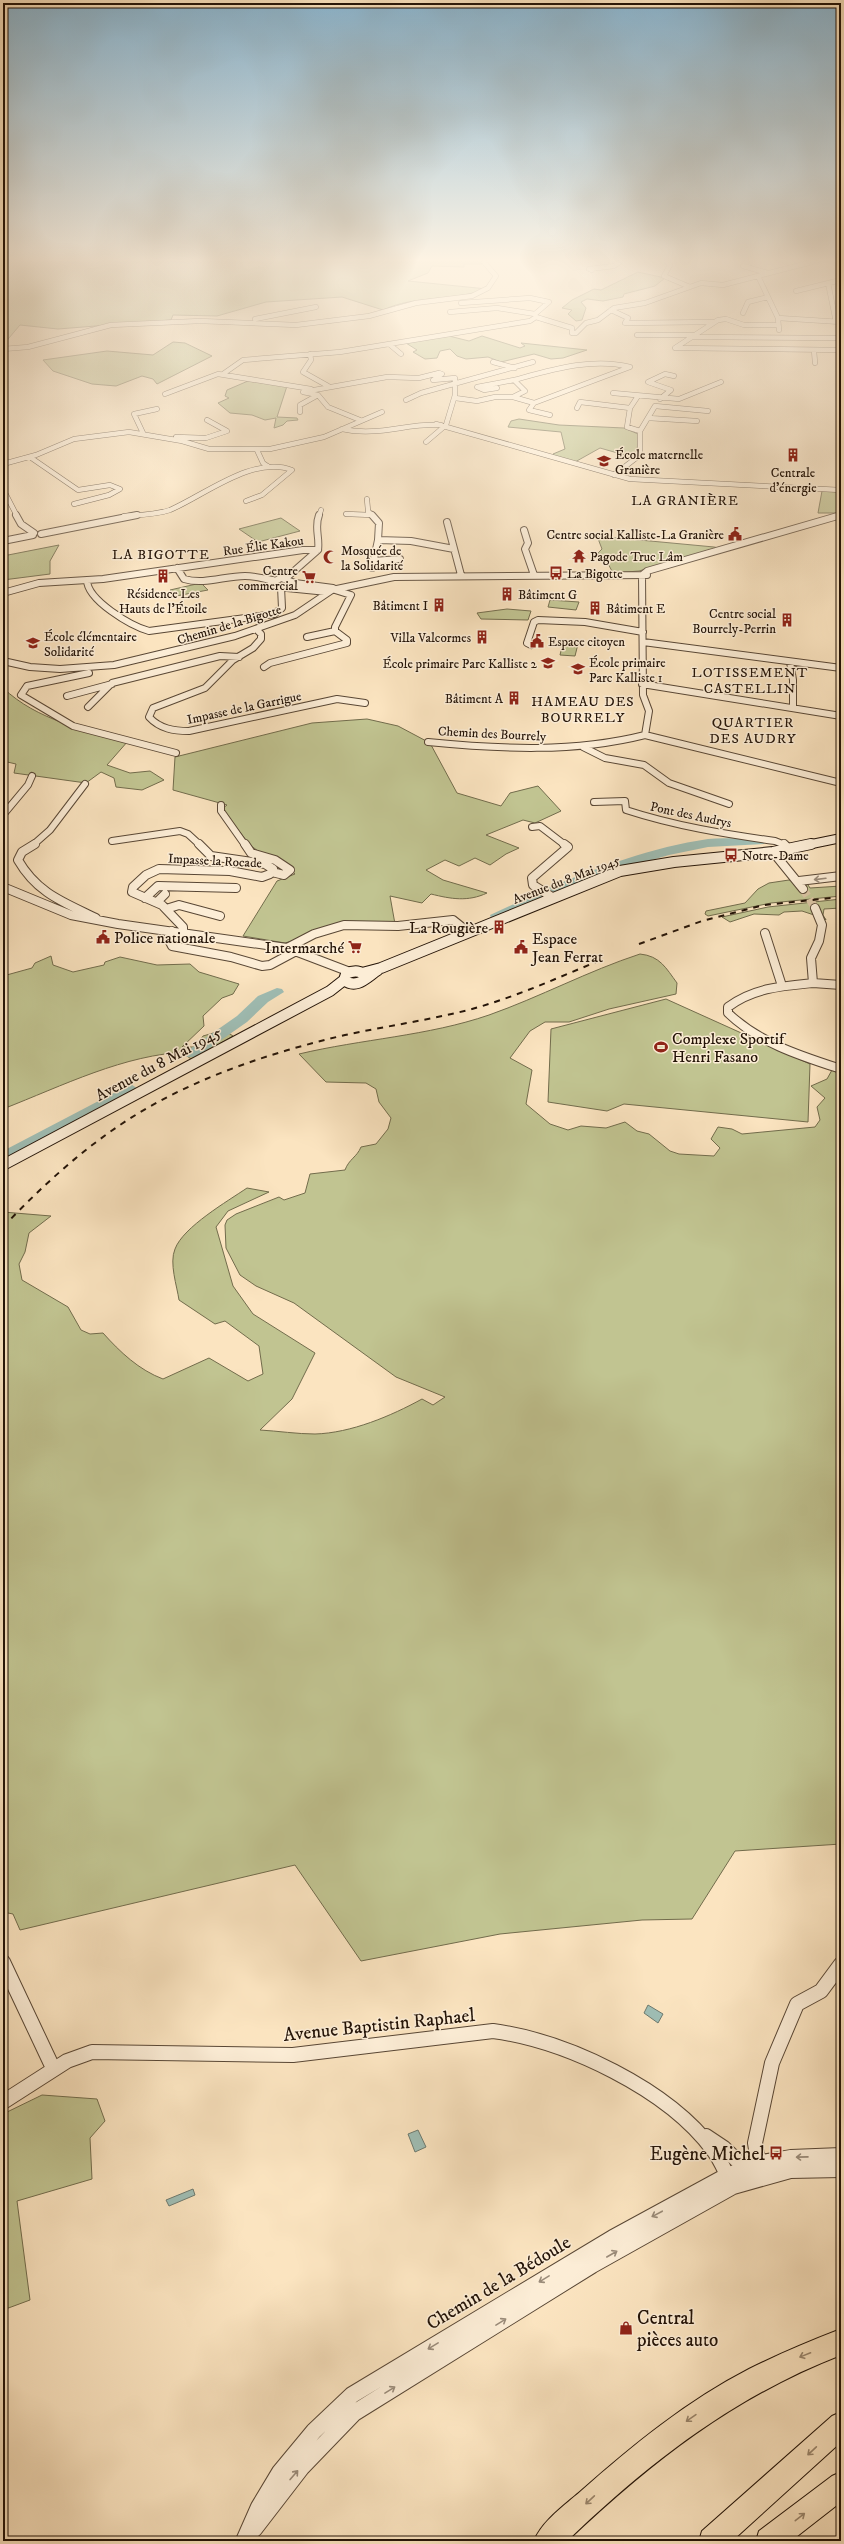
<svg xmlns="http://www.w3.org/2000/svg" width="844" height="2544" font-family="'IM FELL DW Pica',serif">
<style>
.green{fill:#c1c491;stroke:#726c4c}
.water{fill:#9fbeb5;stroke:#6d7a6f}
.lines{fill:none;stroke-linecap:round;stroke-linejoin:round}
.river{fill:#9fbeb5;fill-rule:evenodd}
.minor-tunnel{stroke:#dbc5a4;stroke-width:8;stroke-dasharray:8 4;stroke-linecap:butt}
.minor-far3-casing{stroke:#594735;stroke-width:5.5}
.minor-far2-casing{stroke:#594735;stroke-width:8}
.minor-far1-casing{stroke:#594735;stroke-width:10}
.minor-casing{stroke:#594735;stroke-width:16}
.tertiary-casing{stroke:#594735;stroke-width:18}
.secondary-far1-casing{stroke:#231307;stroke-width:10}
.secondary-casing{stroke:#231307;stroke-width:12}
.motorway-casing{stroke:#231307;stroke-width:2}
.minor-far3{stroke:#fcedd6;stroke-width:4.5}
.minor-far2{stroke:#fcedd6;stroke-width:6}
.minor-far1{stroke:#fcedd6;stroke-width:8}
.minor{stroke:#fcedd6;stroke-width:14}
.tertiary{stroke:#fcedd6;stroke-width:16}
.secondary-far1{stroke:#fcedd6;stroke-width:8}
.secondary{stroke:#fcedd6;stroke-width:10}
.motorway{fill:#fbe4c0;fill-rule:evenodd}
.rail{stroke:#231307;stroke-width:2;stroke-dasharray:6 6;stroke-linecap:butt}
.oneway{stroke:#9a8b79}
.oneway2{stroke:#9a866d}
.labels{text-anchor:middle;stroke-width:3;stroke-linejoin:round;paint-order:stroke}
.far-poi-label{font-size:13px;fill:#231307;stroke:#fcedd6;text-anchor:start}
.far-street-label{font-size:13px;fill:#231307;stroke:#fcedd6}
.far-neighbourhood-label{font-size:14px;letter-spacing:1px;fill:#231307;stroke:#fcedd6}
.poi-label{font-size:16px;fill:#231307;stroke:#fcedd6;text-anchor:start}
.street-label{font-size:16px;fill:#231307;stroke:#fcedd6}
.near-street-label{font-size:19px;fill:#231307;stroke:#fcedd6}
.near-poi-label{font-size:19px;fill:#231307;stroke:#fcedd6;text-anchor:end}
</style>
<rect width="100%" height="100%" fill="#fbe4c0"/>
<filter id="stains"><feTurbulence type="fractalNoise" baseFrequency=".005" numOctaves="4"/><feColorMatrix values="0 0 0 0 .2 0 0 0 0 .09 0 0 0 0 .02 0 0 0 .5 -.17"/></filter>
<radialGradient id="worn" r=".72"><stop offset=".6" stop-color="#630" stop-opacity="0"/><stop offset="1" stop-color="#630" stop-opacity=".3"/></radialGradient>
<path class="green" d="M3,262H480L482,264H464V267L432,266L428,273L408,281L487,289C453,301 415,295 383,310L342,297L266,302L217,316L173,315L171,320L58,329L20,325L3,345Z
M638,272L665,278L655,286L624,294L623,297L603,301L587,299L581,302L586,308L582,320L576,321L568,314L572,310L562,308L572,300L594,289L601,290Z
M449,336L469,341L482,336L520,348L525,346L521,343L587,350L563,358L551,359L534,354L501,362L488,357L466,359L457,356L450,349L440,351L437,358L425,359L413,352L417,350L406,343Z
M173,342L185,343L212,356L157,384L153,379L142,376L116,386L92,384L53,371L43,360L107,351L153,355Z
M248,381L287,386L277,417L297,418L298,420L287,421L283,425L274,428L276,418L265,420L252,415L230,413L218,403L229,398L225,396L227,390Z
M519,419L559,425L624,428L638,434L637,456L635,458L600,448L575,462L554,456L553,454L565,449L561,432L508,427L511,421Z
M822,491L841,492V513H818Z
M281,518L300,531L258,542L239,529Z
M597,536L714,547L719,548L639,571L613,573L605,558H600L598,553L602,549Z
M59,545L50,561V574L3,580V556Z
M201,583L208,590L176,596L170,590Z
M550,600L579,602L576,610L548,607Z
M507,609L531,611L528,620L481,619L477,613Z
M563,643L578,644L575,656L560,655Z
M3,688C37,720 84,730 128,741L107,765L130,773L150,771L164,780L142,790L116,787L114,778L101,772L86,783L14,773L16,764L3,761Z
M367,719L398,726L430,743L457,793L501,806L510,793L538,786L561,811L535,823L523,820L486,835L519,848L506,854L490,865L475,858L459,866L445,860L426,870L443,880L487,893C468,902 451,899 431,894L422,903L390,896L395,924L355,923L285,943L243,936L277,881L295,874L278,858L262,854L250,845L224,812L222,809L227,805L173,790L175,757L312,723Z
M789,880L804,885L806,882L810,888L841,886V896L771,903L708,916L705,914L706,911L745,903L758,889L769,883Z
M841,899V908L824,909L823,915L826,920L818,910L814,915L802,911L784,912L779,915L754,914L730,922L722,917L768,907Z
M640,954C660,956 666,968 677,983L676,994L609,1009L569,1022H545L530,1031L510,1058L532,1070L526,1104L550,1124L568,1130L581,1126L606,1128L625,1122L637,1131L649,1134L670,1151L679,1154L714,1156L720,1148L711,1139L718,1127L732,1129L742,1134L815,1127L820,1120L817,1107L825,1098L811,1086L827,1079L832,1070L841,1073V1844L735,1851L692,1919L642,1920L500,1934L361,1961L295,1865L20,1930L13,1914L3,1912V1212L51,1216L29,1233L25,1252L19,1264L22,1280L68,1307L81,1330L90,1334L103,1333C120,1352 139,1370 163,1379L209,1358L248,1381L263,1374L259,1346L225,1321L215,1324L179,1300C177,1286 169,1263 175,1249C183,1227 228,1201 247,1188L269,1192L228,1211L216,1227L233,1286L253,1314L315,1353L292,1399L260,1430C278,1431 297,1434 315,1434C351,1433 391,1416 422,1399L433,1405L445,1397L396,1377L294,1303L256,1286L240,1275L226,1248L225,1225L227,1220L236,1214L279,1197L284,1200L305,1193L310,1174L345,1170C349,1159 357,1157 361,1147L376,1144L388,1129L391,1118L379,1102L376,1089L366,1083L326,1082L299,1054C362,1039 428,1036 489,1015C540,997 588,971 640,954Z
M51,956L53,965L73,972L104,965L105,962L120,957L157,965L190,964L199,972L239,984L233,994L222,998L203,1016L204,1026L182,1047H196L203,1036L224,1030L233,1036L192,1060L186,1055L188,1052C125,1054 62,1086 3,1109V976L32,968L35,963Z
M666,999L810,1064L808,1122L624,1104L607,1111L548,1102L551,1029Z
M42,2095L97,2099L105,2121L90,2138L92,2179L17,2201L30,2300L3,2310V2114Z"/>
<path class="water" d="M648,2005L663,2014L658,2023L644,2013Z
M418,2130L426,2147L415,2152L408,2134Z
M193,2189L195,2195L169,2206L166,2200Z"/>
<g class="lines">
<path class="river" d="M760,837L764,838L766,841L764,844L708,847L669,855L614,871L556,894H548V899L501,918H491L490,915L538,893H547L548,888C599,867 653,847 708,839C725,837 743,840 760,837Z
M277,988L282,989L284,992L268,1002L247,1022L197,1057H187L185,1054L187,1051L237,1016L258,996Z
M131,1084L138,1089L136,1092L3,1162V1151Z"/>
<path class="minor-tunnel" d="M803,889L815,908"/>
<g class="minor-far3-casing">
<path id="minor-far3" d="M667,262L670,265L664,276L690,287
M747,262L743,266L768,273
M592,270L589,269L614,266L620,262
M758,276L778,318L779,330
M828,283L836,322
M796,291L841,280
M461,303L530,298L549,302L535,314L536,317
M611,310L628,318L625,323L713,322
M450,312L497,308L535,314
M743,313L748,302L768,297
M536,317L572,328V333H576L586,323L598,320L614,308L645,303L701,283L723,285L812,262
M778,318L841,322
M255,319L316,307
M777,325H744L726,319L718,320L675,348L841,350
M637,335H693
M692,337L841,338
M389,344L401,354
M3,349L28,347L111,325L200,321L296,325L369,316L416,303L472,296L488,288L496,276L484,262
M814,350L815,363
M310,354L311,360L303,372L328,386
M493,362L515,368
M223,374L243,360L340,352L530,321L536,317
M497,388L484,390L477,387L514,380
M613,393L679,399L721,382
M165,394L218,374L311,389
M513,397L525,391L514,380C551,370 592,357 630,367L534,403L529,410L550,415
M455,398L477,401L495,397H513L534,403
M660,399L671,390L648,382L665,374L674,376
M406,400L421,393L533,362
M577,408L580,402L630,408
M300,412V405L318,395
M648,418L697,421
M360,420L328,407L318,395L303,392L387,377L419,378L439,373L442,374L433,380L455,378V395L446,425L426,442
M436,424L630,479L841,490
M342,429C378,437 406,423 441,425
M640,431L655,406L708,411
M143,433L134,414L157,409
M176,437L206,438L227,431L207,420
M257,450L263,463L269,467
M30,457L78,490L110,485L120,489L109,495L74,504
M3,464L36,455L74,439L129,432L182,441L209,449H270L324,437L382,412
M614,475L640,455V431L627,427L630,408L638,396
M3,489L17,516
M367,499L368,511L373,516
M346,514L372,515
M124,516C139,515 155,515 170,510C205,495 253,455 292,470L262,495L246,501
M319,516L321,510
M837,516L841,515"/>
</g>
<g class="minor-far2-casing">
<path id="minor-far2" d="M16,515L21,524L34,533
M372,515L379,523L378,540
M447,522L461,575
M524,530L528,543L525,549L534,575
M41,534L137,515
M3,541L33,535
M373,561L400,559
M177,568L184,579C205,585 224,576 245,576C255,576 264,579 273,580
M372,568L378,540L411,541L454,549
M642,575L647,571L841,515
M285,579L318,550
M87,580C87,600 131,626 149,631L274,614L282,608L281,587
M327,592L277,587L271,583L281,578L295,583L333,588
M3,593L39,583L103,579L303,550H318C320,537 314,528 319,515
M256,629L261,634V639L253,648L233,660L205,688L153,708L149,717C160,729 174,731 189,731L337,699L365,703
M307,637L335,631
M643,642L841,668
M531,645L527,643L534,622L538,620L585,622L643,632
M3,661L30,667L60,669L114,665L235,636L295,615L332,590L394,577L647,575
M790,662L793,680V707
M264,667L270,663L347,643V640L335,631V627L351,595L335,590
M89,673L27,686L21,695L73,726L176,753
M642,684L841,716
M67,696L112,684
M88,707L112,683L220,656L239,657
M645,735L841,783
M428,742C500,749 574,753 645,735L649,711L643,695L642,575
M583,747L605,758L644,765L669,783L729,804
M594,802L625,801L626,810C675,826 725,834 775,841L785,845
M221,805V811L245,845
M3,815L28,785L32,776
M532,827L540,826L565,845
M112,841L180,831L188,834L200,845
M33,845L50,830L85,784"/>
</g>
<g class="minor-far1-casing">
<path id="minor-far1" d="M35,844L22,852L18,860C37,893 63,902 96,918
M245,844L251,853L275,860L290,870L284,875L272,872
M784,844L790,850
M773,852L803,889
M799,881L841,876
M3,887L71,915L118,924L287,948L350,972
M552,897L533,885L532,878L568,847L564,844
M145,898L158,886L236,888
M157,902L165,894
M815,908L822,925L819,941L811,958L813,983C782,986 753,988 728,1007V1013C759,1043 801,1056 841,1069
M166,909L179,905L220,916
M172,931L168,938L172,946L231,957L262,966L270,965L298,950
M183,932V927L162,905L132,892L133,887L146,875L159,869L230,871L262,877L270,874L273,869L265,864L211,856L199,844
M765,933L782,986
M287,948L314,934L344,925L398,926L453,920L468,932
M813,983L841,985"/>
</g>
<g class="minor-casing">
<path id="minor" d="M3,1962L53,2068
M3,2102L67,2061L92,2052L293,2055L493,2031C567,2041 668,2089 713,2150C720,2159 724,2169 729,2179
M706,2136L724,2148L748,2171
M762,2163L757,2155L755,2143L772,2063L797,2004L821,1991L841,1964"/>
</g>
<g class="tertiary-casing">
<path id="tertiary" d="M254,2529L301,2468L354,2413L592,2265L733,2186L790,2170L841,2169
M244,2541L259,2507L280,2472L314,2431L352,2395L613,2238L727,2176L762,2163L791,2158L841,2156"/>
</g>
<g class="secondary-far1-casing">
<path id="secondary-far1" d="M807,845L841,838"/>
</g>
<g class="secondary-casing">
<path id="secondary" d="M362,973L381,968L620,871L674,862L773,852L811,844
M344,980C357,990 367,977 378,970
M344,980L346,974C354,970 362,970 367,978
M3,1165L330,991L344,980"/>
</g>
<g class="motorway-casing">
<path id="motorway" d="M841,2329V2355C733,2397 650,2462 567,2541H534C542,2521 565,2505 581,2491C633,2445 687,2401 749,2369C779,2354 810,2341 841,2329Z
M841,2412V2442L732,2541H699L702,2531L832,2416Z
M841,2472V2502L791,2541H756L759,2531L832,2476Z"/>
</g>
<use href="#minor-far3" class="minor-far3"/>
<use href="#minor-far2" class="minor-far2"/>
<use href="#minor-far1" class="minor-far1"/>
<use href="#minor" class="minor"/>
<use href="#tertiary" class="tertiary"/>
<use href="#secondary-far1" class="secondary-far1"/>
<use href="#secondary" class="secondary"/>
<use href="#motorway" class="motorway"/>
<path class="rail" d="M639,944L702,921L764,905L841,897
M3,1227C47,1181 93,1139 149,1107C209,1073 277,1051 345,1035C387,1026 430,1020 472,1009C515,997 555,979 596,962"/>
</g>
<defs><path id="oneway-shaft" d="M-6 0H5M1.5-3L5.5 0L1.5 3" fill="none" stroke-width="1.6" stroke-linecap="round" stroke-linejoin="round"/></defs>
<g class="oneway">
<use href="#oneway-shaft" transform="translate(820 879) rotate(173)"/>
<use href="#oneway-shaft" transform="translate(802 2157) rotate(179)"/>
<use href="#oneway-shaft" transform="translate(657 2214) rotate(152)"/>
<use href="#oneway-shaft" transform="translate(612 2254) rotate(-30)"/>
<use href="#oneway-shaft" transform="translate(544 2279) rotate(149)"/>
<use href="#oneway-shaft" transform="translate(501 2322) rotate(-32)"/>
<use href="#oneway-shaft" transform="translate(433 2346) rotate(149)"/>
<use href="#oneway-shaft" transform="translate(390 2390) rotate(-32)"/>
<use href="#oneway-shaft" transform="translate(294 2475) rotate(-49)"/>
</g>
<g class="oneway2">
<use href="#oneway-shaft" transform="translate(805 2355) rotate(158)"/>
<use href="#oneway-shaft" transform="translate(691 2418) rotate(145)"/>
<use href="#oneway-shaft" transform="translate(812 2451) rotate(137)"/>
<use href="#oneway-shaft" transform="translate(590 2500) rotate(137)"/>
<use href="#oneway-shaft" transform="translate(800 2517) rotate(-38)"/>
</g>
<linearGradient id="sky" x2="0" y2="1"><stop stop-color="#8bb8d4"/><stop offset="0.42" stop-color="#fdf3e3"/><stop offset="1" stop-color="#fdf3e3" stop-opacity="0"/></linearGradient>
<rect width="844" height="618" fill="url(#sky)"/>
<defs>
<g id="building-bare" transform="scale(1.08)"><path d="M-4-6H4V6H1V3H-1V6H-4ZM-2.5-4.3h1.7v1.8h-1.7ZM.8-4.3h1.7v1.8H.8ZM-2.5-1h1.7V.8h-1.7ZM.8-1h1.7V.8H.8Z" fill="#8f2418" stroke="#fcedd6" stroke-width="2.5" paint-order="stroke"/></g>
<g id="school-bare" transform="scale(1.08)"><path d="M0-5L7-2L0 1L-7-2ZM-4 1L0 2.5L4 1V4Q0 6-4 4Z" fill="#8f2418" stroke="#fcedd6" stroke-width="2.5" paint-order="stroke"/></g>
<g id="civic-bare" transform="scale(1.08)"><path d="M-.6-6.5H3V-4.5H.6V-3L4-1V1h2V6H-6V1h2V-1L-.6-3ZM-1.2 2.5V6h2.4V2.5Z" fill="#8f2418" stroke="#fcedd6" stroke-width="2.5" paint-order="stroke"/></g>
<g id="temple-bare" transform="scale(1.08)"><path d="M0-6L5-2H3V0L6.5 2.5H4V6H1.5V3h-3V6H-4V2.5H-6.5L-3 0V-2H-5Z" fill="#8f2418" stroke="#fcedd6" stroke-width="2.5" paint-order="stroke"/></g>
<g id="mosque-bare" transform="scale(1.08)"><path d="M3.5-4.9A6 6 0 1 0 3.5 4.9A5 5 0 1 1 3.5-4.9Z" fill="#8f2418" stroke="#fcedd6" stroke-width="2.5" paint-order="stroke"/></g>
<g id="bus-bare" transform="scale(1.08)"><path d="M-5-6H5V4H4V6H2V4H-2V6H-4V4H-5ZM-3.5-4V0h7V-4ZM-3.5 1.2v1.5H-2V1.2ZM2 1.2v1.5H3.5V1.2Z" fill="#8f2418" stroke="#fcedd6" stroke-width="2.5" paint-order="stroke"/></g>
<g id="supermarket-bare" transform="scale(1.08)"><path d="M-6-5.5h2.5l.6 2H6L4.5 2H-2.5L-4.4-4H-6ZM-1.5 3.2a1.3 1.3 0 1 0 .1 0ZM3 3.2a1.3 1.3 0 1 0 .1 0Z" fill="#8f2418" stroke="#fcedd6" stroke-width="2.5" paint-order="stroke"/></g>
<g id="stadium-bare" transform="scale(1.08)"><path d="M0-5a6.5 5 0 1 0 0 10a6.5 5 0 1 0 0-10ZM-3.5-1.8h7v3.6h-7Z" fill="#8f2418" stroke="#fcedd6" stroke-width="2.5" paint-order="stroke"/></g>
<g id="shop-bare" transform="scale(1.08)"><path d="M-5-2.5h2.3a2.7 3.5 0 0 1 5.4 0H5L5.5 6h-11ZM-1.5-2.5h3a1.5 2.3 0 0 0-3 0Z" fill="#8f2418" stroke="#fcedd6" stroke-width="2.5" paint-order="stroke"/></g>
</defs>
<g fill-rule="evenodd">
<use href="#building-bare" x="793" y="455"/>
<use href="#school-bare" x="604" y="461"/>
<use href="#civic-bare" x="735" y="534"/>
<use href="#temple-bare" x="579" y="556"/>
<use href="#mosque-bare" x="330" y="557"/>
<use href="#bus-bare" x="556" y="573"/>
<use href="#building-bare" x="163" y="576"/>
<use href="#supermarket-bare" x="309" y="577"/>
<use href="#building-bare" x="507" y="594"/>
<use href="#building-bare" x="439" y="605"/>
<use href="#building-bare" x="595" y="608"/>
<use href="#building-bare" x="787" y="620"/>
<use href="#building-bare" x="482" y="637"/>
<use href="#civic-bare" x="537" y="641"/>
<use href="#school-bare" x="33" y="643"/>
<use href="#school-bare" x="548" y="663"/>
<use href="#school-bare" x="578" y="669"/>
<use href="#building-bare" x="514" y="698"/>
<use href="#bus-bare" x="731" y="855"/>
<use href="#building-bare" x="499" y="927"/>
<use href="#civic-bare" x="103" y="937"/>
<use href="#supermarket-bare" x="355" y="947"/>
<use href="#civic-bare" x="521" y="947"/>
<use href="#stadium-bare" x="661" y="1047"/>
<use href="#bus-bare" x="776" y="2153"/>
<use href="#shop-bare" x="626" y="2328"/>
</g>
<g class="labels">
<g class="far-poi-label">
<text x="615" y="459">École maternelle<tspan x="615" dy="15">Granière</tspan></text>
<text x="793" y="477" text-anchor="middle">Centrale<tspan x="793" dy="15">d'énergie</tspan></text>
<text x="724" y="539" text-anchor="end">Centre social Kalliste-La Granière</text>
<text x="341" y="555">Mosquée de<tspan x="341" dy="15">la Solidarité</tspan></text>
<text x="590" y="561">Pagode Truc Lâm</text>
<text x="298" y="575" text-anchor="end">Centre<tspan x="298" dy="15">commercial</tspan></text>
<text x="567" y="578">La Bigotte</text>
<text x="163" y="598" text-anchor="middle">Résidence Les<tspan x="163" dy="15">Hauts de l'Étoile</tspan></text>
<text x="518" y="599">Bâtiment G</text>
<text x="428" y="610" text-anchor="end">Bâtiment I</text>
<text x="606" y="613">Bâtiment E</text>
<text x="776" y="618" text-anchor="end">Centre social<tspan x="776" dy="15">Bourrely-Perrin</tspan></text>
<text x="44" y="641">École élémentaire<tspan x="44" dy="15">Solidarité</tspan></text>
<text x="471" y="642" text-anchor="end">Villa Valcormes</text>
<text x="548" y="646">Espace citoyen</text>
<text x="589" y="667">École primaire<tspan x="589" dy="15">Parc Kalliste 1</tspan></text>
<text x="537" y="668" text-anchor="end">École primaire Parc Kalliste 2</text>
<text x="503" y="703" text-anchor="end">Bâtiment A</text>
<text x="742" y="860">Notre-Dame</text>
</g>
<g class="far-street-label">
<text transform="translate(263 545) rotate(-8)" y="5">Rue Élie Kakou</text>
<text transform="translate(229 624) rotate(-17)" y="5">Chemin de la Bigotte</text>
<text transform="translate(244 707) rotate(-12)" y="5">Impasse de la Garrigue</text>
<text transform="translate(492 733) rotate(3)" y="5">Chemin des Bourrely</text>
<text transform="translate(691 814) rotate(12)" y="5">Pont des Audrys</text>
<text transform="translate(215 860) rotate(3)" y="5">Impasse la Rocade</text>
<text transform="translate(566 879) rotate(-21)" y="5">Avenue du 8 Mai 1945</text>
</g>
<g class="far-neighbourhood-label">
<text x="685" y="505">LA GRANIÈRE</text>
<text x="161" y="559">LA BIGOTTE</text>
<text x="750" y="677">LOTISSEMENT<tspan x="750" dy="16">CASTELLIN</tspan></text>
<text x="583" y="706">HAMEAU DES<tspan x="583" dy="16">BOURRELY</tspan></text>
<text x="753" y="727">QUARTIER<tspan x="753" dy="16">DES AUDRY</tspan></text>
</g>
<g class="poi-label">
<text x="488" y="933" text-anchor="end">La Rougière</text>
<text x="114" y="943">Police nationale</text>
<text x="532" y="944">Espace<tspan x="532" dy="18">Jean Ferrat</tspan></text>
<text x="344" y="953" text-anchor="end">Intermarché</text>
<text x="672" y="1044">Complexe Sportif<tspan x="672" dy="18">Henri Fasano</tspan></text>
</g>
<g class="street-label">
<text transform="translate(158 1063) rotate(-28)" y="6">Avenue du 8 Mai 1945</text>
</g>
<g class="near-street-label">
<text transform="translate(379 2024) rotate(-6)" y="7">Avenue Baptistin Raphael</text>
<text transform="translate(498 2282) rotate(-31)" y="7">Chemin de la Bédoule</text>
</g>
<g class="near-poi-label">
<text x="765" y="2160">Eugène Michel</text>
<text x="637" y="2324" text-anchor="start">Central<tspan x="637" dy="22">pièces auto</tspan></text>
</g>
</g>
<rect width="844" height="2544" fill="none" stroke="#fbe4c0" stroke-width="16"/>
<rect x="4" y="4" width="836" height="2536" fill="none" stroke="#231307" stroke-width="2"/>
<rect x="8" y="8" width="828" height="2528" fill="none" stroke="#231307"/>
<rect width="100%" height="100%" filter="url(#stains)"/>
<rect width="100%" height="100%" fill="url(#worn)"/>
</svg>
